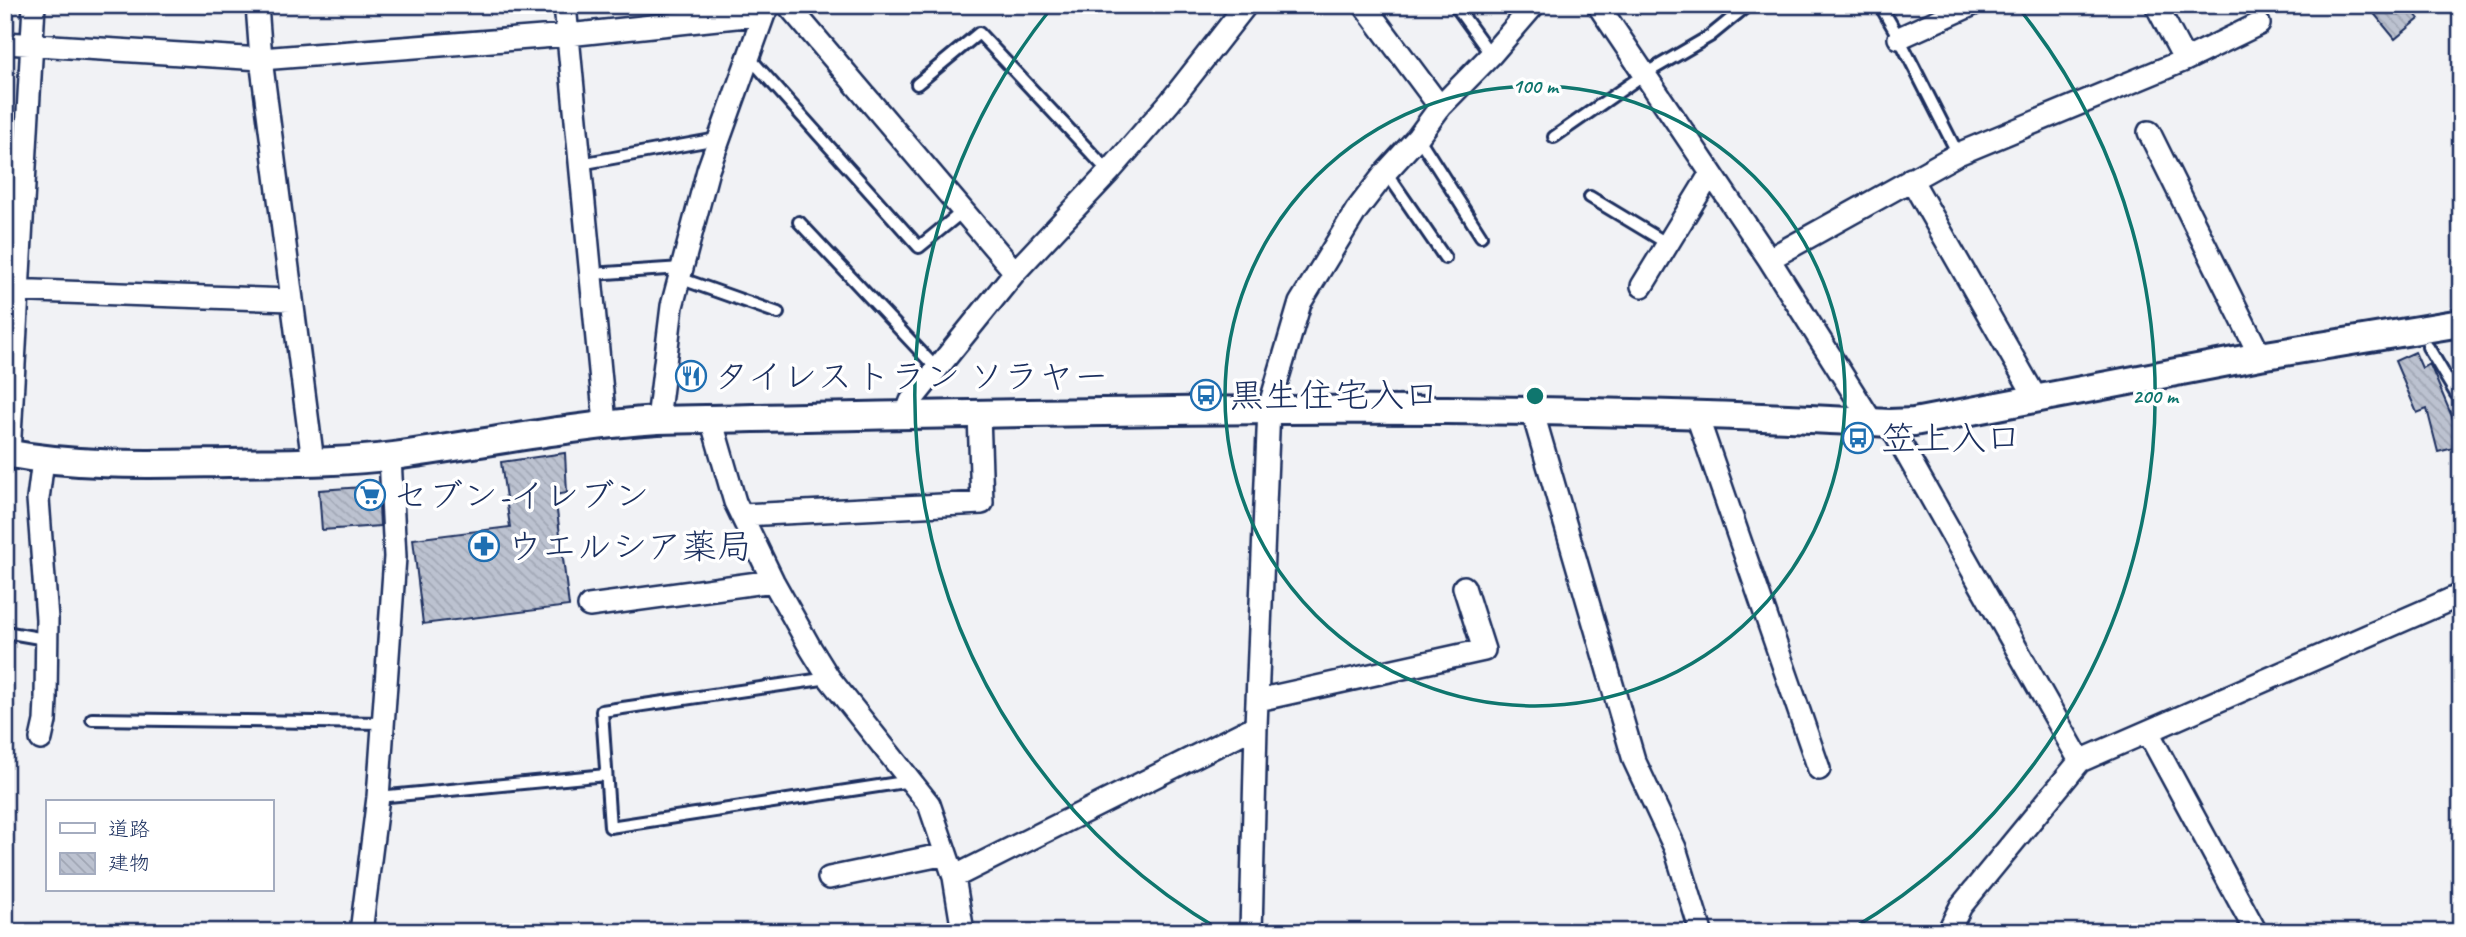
<svg xmlns="http://www.w3.org/2000/svg" width="2466" height="937" font-family="Caveat,'Klee One',sans-serif">
<style>
.building{fill:url(#building-back-hatch);stroke:#1b2f5e;stroke-width:2}
.lines{fill:none;stroke-linecap:round;stroke-linejoin:round}
.service-casing{stroke:#1b2f5e;stroke-width:16}
.minor-casing{stroke:#1b2f5e;stroke-width:26}
.tertiary-casing{stroke:#1b2f5e;stroke-width:32}
.service{stroke:#fff;stroke-width:10}
.minor{stroke:#fff;stroke-width:21}
.tertiary{stroke:#fff;stroke-width:26}
.ring{fill:none;stroke:#0f766e;stroke-width:3.5}
.labels{text-anchor:middle;stroke-width:7;stroke-linejoin:round;paint-order:stroke}
.poi-label{font-size:35px;fill:#1b2f5e;stroke:#fff;text-anchor:start}
.centre{fill:#0f766e;stroke:#fff;stroke-width:3.5}
.ring-label{font-size:21px;text-anchor:middle;font-weight:bold;fill:#0f766e;stroke:#fff;stroke-width:7;stroke-linejoin:round;paint-order:stroke}
</style>
<defs>
<pattern id="building-back-hatch" width="6" height="6" patternUnits="userSpaceOnUse" patternTransform="scale(1.75)"><rect width="6" height="6" fill="#bcc2d0"/><path d="M-1 5l2 2M0 0l6 6M5-1l2 2" fill="none" stroke="#a1a7b5"/></pattern>
</defs>
<rect width="100%" height="100%" fill="#f1f2f5"/>
<filter id="ink" filterUnits="userSpaceOnUse"><feTurbulence type="fractalNoise" baseFrequency=".0143" numOctaves="2"/><feDisplacementMap in="SourceGraphic" scale="14" xChannelSelector="R" yChannelSelector="G"/><feConvolveMatrix kernelMatrix="1 2 1 2 8 2 1 2 1" color-interpolation-filters="sRGB"/></filter>
<g filter="url(#ink)">
<path class="building" d="M2367,5H2408L2419,19L2395,39Z
M2415,352L2422,368L2429,364L2431,367L2453,419L2461,417V446L2438,452L2427,409L2417,413L2395,361Z
M565,453L567,493L555,495L569,606L423,624L413,539L510,527L501,462Z
M378,486L380,526L322,530L319,490Z"/>
<g class="lines">
<g class="service-casing">
<path id="service" d="M1455,5L1491,55
M1880,5L1899,38L1958,154
M749,57L919,247L962,212
M917,84L979,33L1109,172
M1418,137L1481,236
M1554,137L1643,75L1710,36L1748,5
M580,164L717,139
M1386,172L1445,258
M1590,197L1668,244
M799,222L936,368
M591,274L682,268
M679,278L778,313
M2428,347L2456,394
M5,632L45,639
M829,678L602,711L610,827L911,781
M92,719L383,723
M378,797L606,775"/>
</g>
<g class="minor-casing">
<path id="minor" d="M257,5L261,59L313,462
M565,5L605,423
M788,5L1015,272
M1364,5L1440,107
M1598,5L1769,259L1872,422
M2156,5L2185,60
M1899,38L1972,5
M5,43L261,59L568,35L764,14
M2149,132L2260,356
M1911,179L2036,398
M1769,259L1958,154L2185,60L2259,24
M1642,286L1711,173
M6,290L291,300
M1532,410L1634,760L1675,848L1701,932
M1697,416L1819,769
M905,417L911,401L1015,272L1109,172L1170,102L1246,5
M711,419L735,502L773,581L811,649L829,678L929,804L954,877L963,932
M658,420L672,306L708,170L764,14L770,5
M1889,423L2080,761
M9,454L34,5
M743,515L982,503L979,414
M589,606L773,581
M1258,700L1484,650L1464,587
M2148,732L2256,932
M41,739L45,721L46,699L47,619L38,499L43,460
M954,877L1256,726
M829,878L946,854
M361,932L378,797L395,557L390,457
M1251,932L1256,726L1269,408L1300,303L1356,211L1386,172L1418,137L1440,107L1491,55L1534,5
M1948,932L1961,906L2080,761L2461,595"/>
</g>
<g class="tertiary-casing">
<path id="tertiary" d="M5,453C79,467 154,464 228,463C283,462 339,463 394,456C482,444 569,426 658,420C1068,412 1479,400 1889,423L1914,422L2260,356L2461,323"/>
</g>
<use href="#service" class="service"/>
<use href="#minor" class="minor"/>
<use href="#tertiary" class="tertiary"/>
</g>
</g>
<g class="ring">
<circle cx="1535" cy="396" r="310"/>
<path d="M1220 930A620 620 0 0 1 1053 6M2017 6A620 620 0 0 1 1850 930"/>
</g>
<defs>
<g id="restaurant-ring" transform="scale(1.575)"><circle r="9.5" fill="#fff" stroke="#1f6fb2" stroke-width="1.5"/><path d="M-5-6h1v4h1v-4h1v4h1v-4h1v5L-1.5 .5V6h-2V.5L-5-1ZM5-6V6H3V1.5H1.5Q1.5-4 5-6Z" fill="#1f6fb2"/></g>
<g id="bus-ring" transform="scale(1.575)"><circle r="9.5" fill="#fff" stroke="#1f6fb2" stroke-width="1.5"/><path d="M-5-6H5V4H4V6H2V4H-2V6H-4V4H-5ZM-3.5-4V0h7V-4ZM-3.5 1.2v1.5H-2V1.2ZM2 1.2v1.5H3.5V1.2Z" fill="#1f6fb2"/></g>
<g id="supermarket-ring" transform="scale(1.575)"><circle r="9.5" fill="#fff" stroke="#1f6fb2" stroke-width="1.5"/><path d="M-6-5.5h2.5l.6 2H6L4.5 2H-2.5L-4.4-4H-6ZM-1.5 3.2a1.3 1.3 0 1 0 .1 0ZM3 3.2a1.3 1.3 0 1 0 .1 0Z" fill="#1f6fb2"/></g>
<g id="pharmacy-ring" transform="scale(1.575)"><circle r="9.5" fill="#fff" stroke="#1f6fb2" stroke-width="1.5"/><path d="M-2-6h4v4h4v4h-4v4h-4v-4h-4v-4h4Z" fill="#1f6fb2"/></g>
</defs>
<g fill-rule="evenodd">
<use href="#restaurant-ring" x="691" y="376"/>
<use href="#bus-ring" x="1206" y="395"/>
<use href="#bus-ring" x="1858" y="438"/>
<use href="#supermarket-ring" x="370" y="495"/>
<use href="#pharmacy-ring" x="484" y="546"/>
</g>
<g class="labels">
<g class="poi-label">
<text x="714" y="388">タイレストラン ソラヤー</text>
<text x="1229" y="407">黒生住宅入口</text>
<text x="1881" y="450">笠上入口</text>
<text x="393" y="507">セブン-イレブン</text>
<text x="507" y="558">ウエルシア薬局</text>
</g>
</g>
<circle cx="1535" cy="396" r="10" class="centre"/>
<g class="ring-label">
<text x="1535" y="93">100 m</text>
<text x="2155" y="403">200 m</text>
</g>
<rect width="2466" height="937" fill="none" stroke="#fff" stroke-width="28"/>
<rect x="14" y="14" width="2438" height="909" fill="none" stroke="#1b2f5e" stroke-width="2.5" filter="url(#ink)"/>
<rect x="46" y="800" width="228" height="91" fill="#ffffff" stroke="#a4acbf" stroke-width="2"/>
<rect x="60" y="823" width="35" height="10" fill="#ffffff" stroke="#a4acbf" stroke-width="2"/>
<text x="108" y="836" font-size="21" fill="#1b2f5e">道路</text>
<rect x="60" y="853" width="35" height="21" fill="url(#building-back-hatch)" stroke="#a4acbf" stroke-width="2"/>
<text x="108" y="870" font-size="21" fill="#1b2f5e">建物</text>
</svg>
